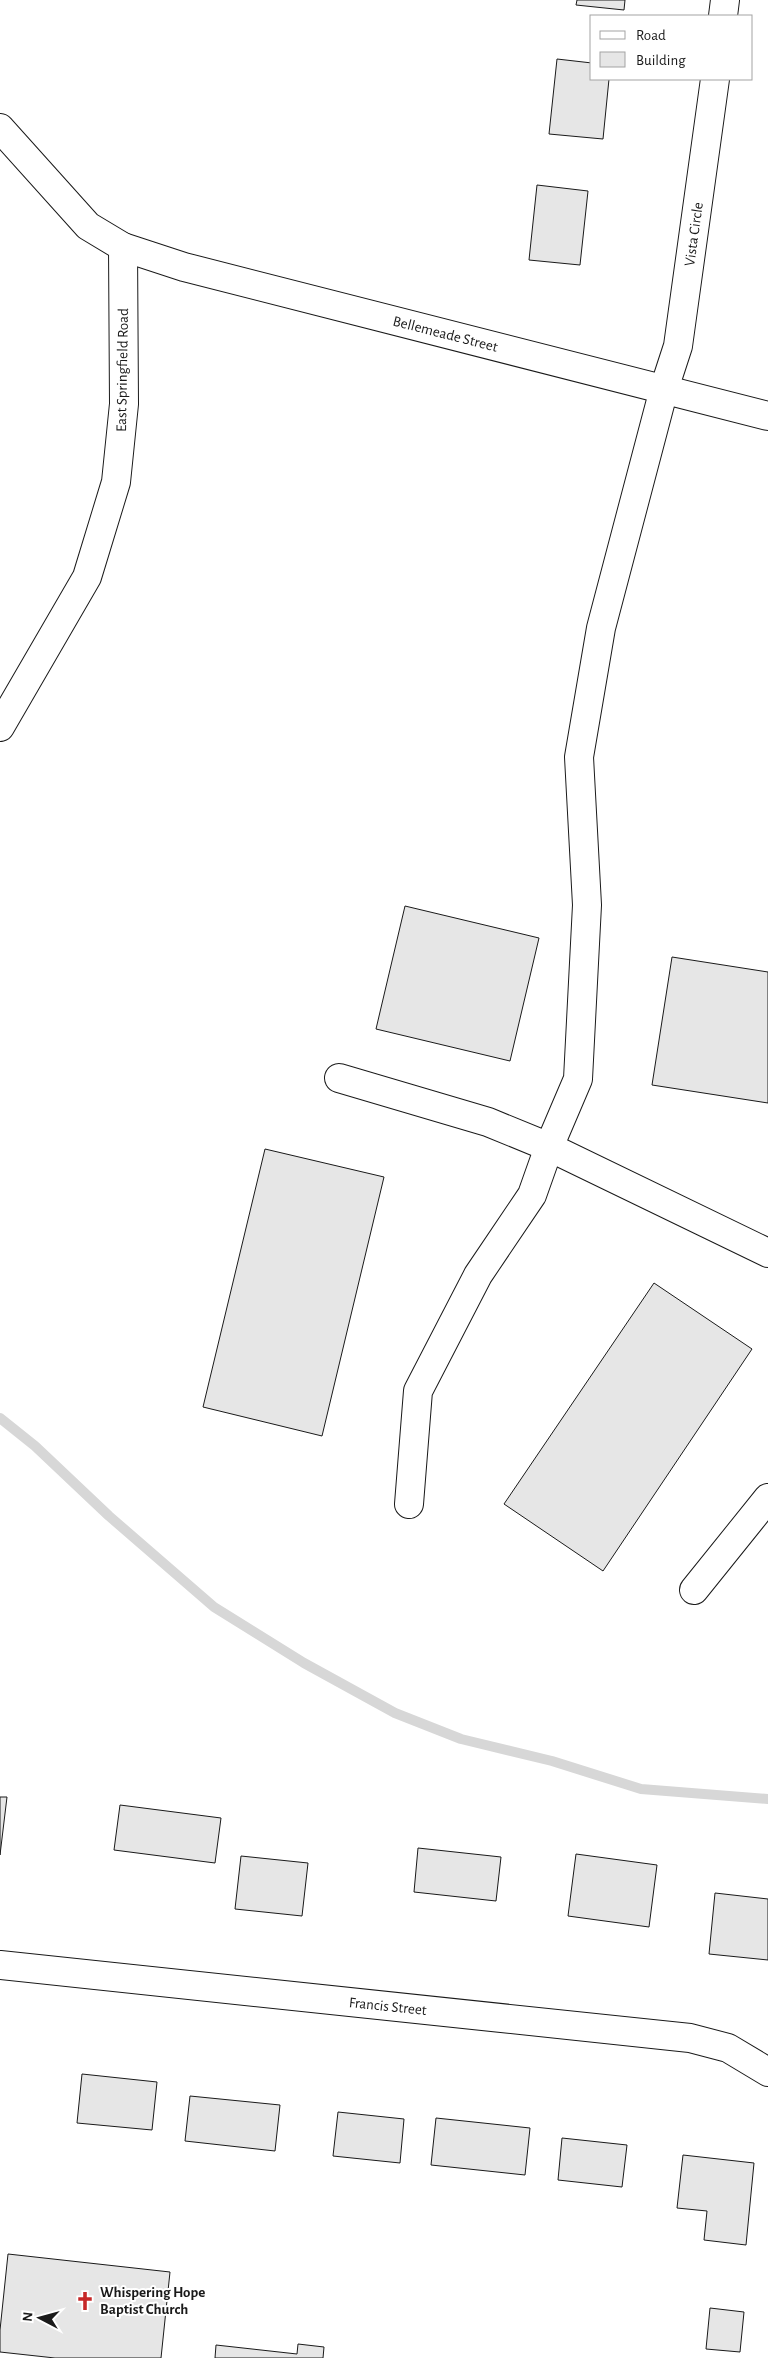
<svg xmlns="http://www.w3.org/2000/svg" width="768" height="2358" font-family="'Alegreya Sans',sans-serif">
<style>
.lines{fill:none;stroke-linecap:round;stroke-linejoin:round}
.stream{stroke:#d7d7d7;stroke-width:10}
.building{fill:#e6e6e6;stroke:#1a1a1a}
.minor-casing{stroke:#1a1a1a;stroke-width:30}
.minor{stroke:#fff;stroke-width:28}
.labels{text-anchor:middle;stroke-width:4;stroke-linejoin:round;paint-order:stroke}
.street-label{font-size:15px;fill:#1a1a1a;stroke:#fff}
.poi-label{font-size:15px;font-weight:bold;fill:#1a1a1a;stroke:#fff;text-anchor:start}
</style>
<rect width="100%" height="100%" fill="#fff"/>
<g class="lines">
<path class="stream" d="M0,1418L35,1446L109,1516L214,1607L304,1663L395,1713L461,1739L552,1761L641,1789L768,1799"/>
</g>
<path class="building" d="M577,0H625L624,10L576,5Z
M557,59L592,63V79H609L603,139L549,134Z
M537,185L588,191L580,265L529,260Z
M405,906L539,938L510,1061L376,1029Z
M672,957L768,972V1103L652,1085Z
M265,1149L384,1177L322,1436L203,1407Z
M654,1283L752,1349L603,1571L504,1504Z
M0,1797H7L0,1855Z
M120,1805L221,1818L215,1863L114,1850Z
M418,1848L501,1857L496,1901L414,1892Z
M576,1854L657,1865L649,1927L568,1916Z
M241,1856L308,1863L302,1916L235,1909Z
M715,1893L768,1899V1960L709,1954Z
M82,2074L157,2082L152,2130L77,2123Z
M190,2096L280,2105L275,2151L185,2141Z
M338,2112L404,2119L400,2163L333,2156Z
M436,2118L530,2128L525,2175L431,2165Z
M562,2138L627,2145L622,2187L558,2180Z
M683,2155L754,2163L746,2245L704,2240L707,2211L677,2208Z
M8,2254L170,2272L161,2358H55L0,2352V2330Z
M710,2308L744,2312L740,2352L706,2349Z
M298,2344L324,2347L323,2358H215L216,2345L297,2354Z"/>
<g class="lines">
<g class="minor-casing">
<g id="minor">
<path d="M723,16L725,0"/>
<path d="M0,128L88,226L123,247L124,404L116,482L87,577L0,727"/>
<path id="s1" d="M123,247L184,267L768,416"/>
<path d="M339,1078L488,1122L549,1147L768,1253"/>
<path id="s2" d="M409,1504L418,1391L478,1275L532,1195L549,1147L578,1079L587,905L579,757L601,628L664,389L678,346L715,79"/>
<path d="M694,1590L768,1498"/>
<path id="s3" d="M0,1965L690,2038L728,2048L768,2072"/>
</g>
</g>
<use href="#minor" class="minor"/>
</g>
<defs>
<g id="church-bare" transform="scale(1.5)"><path d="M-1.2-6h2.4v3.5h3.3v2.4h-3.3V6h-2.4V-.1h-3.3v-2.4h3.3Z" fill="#c62828" stroke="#fff" stroke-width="2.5" paint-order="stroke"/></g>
</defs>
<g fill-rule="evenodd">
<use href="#church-bare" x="85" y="2301"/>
</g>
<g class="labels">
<g class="street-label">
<text dy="5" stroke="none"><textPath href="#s2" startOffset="1324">Vista Circle</textPath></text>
<text dy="5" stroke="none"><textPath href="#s1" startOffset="334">Bellemeade Street</textPath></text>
<text transform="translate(122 370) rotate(-89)" y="5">East Springfield Road</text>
<text dy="5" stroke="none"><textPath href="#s3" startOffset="390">Francis Street</textPath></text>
</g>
<g class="poi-label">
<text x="100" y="2297">Whispering Hope<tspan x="100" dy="17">Baptist Church</tspan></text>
</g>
</g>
<rect x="590" y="15" width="162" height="65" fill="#ffffff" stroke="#a3a3a3"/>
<rect x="600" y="31" width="25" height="8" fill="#ffffff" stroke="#a3a3a3"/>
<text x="636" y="40" font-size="15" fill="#1a1a1a">Road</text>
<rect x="600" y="52" width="25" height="15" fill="#e6e6e6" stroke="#a3a3a3"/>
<text x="636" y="65" font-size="15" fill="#1a1a1a">Building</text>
<g transform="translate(40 2318) rotate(276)" stroke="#ffffff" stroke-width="4" paint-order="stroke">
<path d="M0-4L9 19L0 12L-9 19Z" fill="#1a1a1a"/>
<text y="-8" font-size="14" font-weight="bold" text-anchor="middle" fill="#1a1a1a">N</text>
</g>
</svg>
